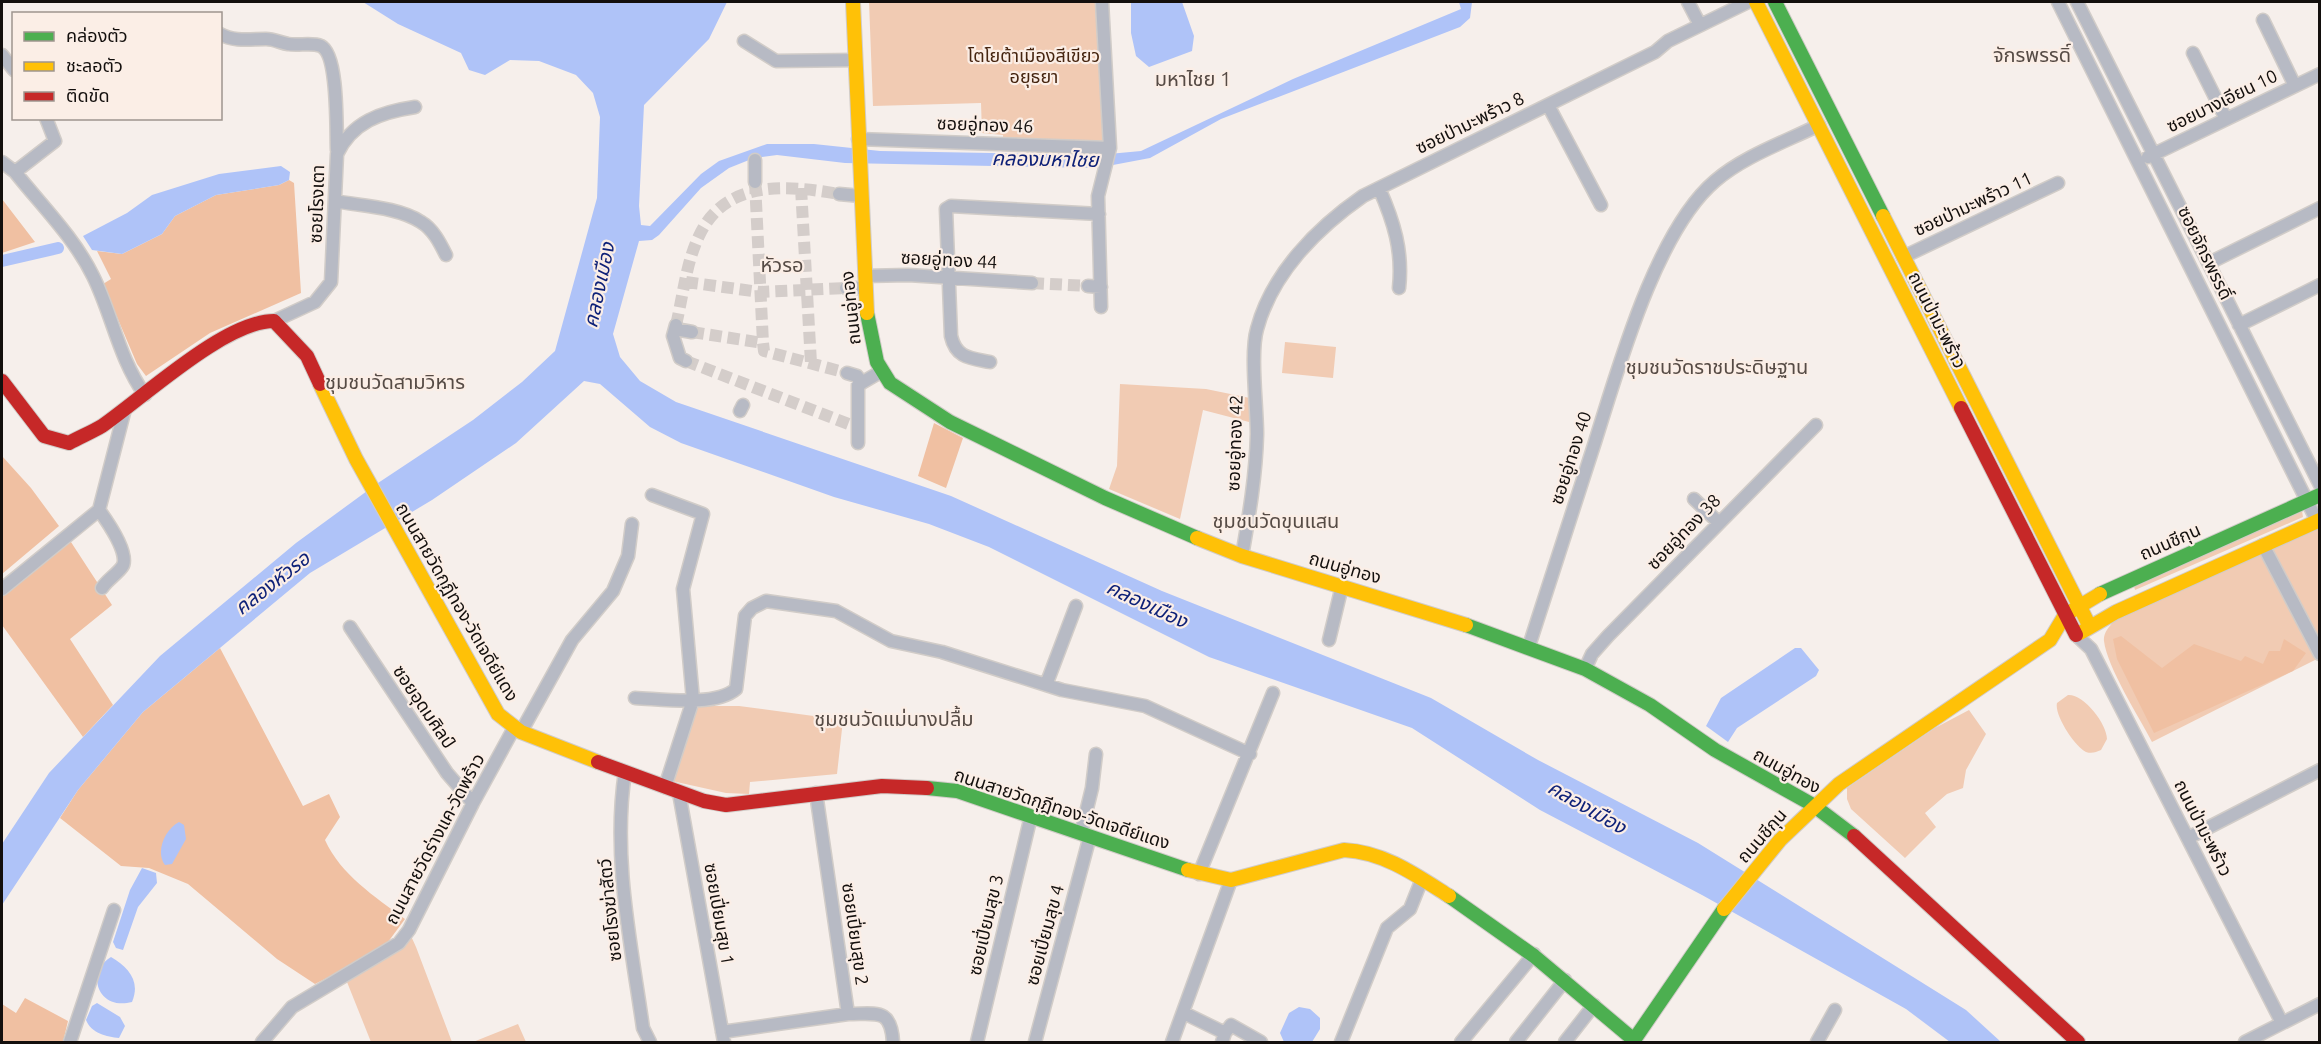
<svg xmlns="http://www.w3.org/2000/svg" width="2321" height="1044" font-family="Ubuntu,'Noto Sans Thai',sans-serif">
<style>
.green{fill:#f1cbb3}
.forest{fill:#f0c0a2}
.water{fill:#afc3f8}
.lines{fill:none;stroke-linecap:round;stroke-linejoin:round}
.canal{stroke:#afc3f8;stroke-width:12}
.street-tunnel{stroke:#d4cdca;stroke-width:12;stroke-dasharray:12 6;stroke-linecap:butt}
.street-casing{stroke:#d1ccc8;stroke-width:15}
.fast-casing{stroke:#d1ccc8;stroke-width:16}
.slow-casing{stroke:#d1ccc8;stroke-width:16}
.jam-casing{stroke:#d1ccc8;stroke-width:16}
.street{stroke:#b7bac4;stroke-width:12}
.fast{stroke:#4caf50;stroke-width:14}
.slow{stroke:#ffc107;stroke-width:14}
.jam{stroke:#c62828;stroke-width:14}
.labels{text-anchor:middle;stroke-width:4.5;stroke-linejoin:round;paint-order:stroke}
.park-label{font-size:18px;fill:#45240f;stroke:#fbeee6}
.street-label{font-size:18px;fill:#130f0d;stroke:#fbeee6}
.neighbourhood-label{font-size:20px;fill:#564b45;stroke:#fbeee6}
.water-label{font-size:20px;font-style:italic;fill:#0e2178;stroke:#fbeee6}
</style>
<rect width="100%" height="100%" fill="#f6efeb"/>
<path class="green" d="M869,2H1095L1103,141L1003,138V135L982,133L981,103L873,106Z
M1285,342L1336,347L1333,378L1282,373Z
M1120,384L1206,389L1250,398L1249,422L1203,410L1180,519L1109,489L1117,466Z
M2302,511L2303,517L2135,590L2134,586Z
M2319,528V658L2152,742C2139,717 2107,667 2104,641C2103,633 2109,627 2114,621Z
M2068,695C2084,694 2107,724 2107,739L2101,750C2096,752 2092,754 2086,752C2075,747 2054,715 2057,703Z
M695,706H739L843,720L837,774L750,782L749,794L726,793L672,781Z
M1969,710L1986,734L1966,770L1963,788L1947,794L1925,813L1936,827L1905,858L1851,809L1847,799V788L1935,728Z
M411,936L416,947L452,1042H371L347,982L397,950Z
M518,1024L526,1042H473Z"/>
<path class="forest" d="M289,180L294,183L301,293L210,333L146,376L137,364L103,284L111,279L97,251L122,254L162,234L175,216L216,195L279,185Z
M2,199L35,242L2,253Z
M934,423L963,438L946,488L918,476Z
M2,456L31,488L59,526L2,574Z
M69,539L112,605L70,639L113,705L83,737L2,625V592Z
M2121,636L2162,668L2194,644L2241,661L2245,656L2263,664L2269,651H2280L2284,639L2306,653L2293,671L2154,733L2117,659L2113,639Z
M220,648L303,806L329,794L340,817L325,840C341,875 374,896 405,919L388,942L353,965L315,984L277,959L188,884L149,868L121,866L60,818L78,790L143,712Z
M25,998L68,1021L63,1042H2V1004L16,1013Z"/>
<path class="water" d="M363,2H727L709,39L644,105L639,206L641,225L650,226L701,174L719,161L767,144H814L880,151L1098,155L1141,151L1293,79L1461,9L1459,2H1472L1470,18L1460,27L1221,119L1150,158L1097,168L845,163L777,155L754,158L729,168L701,188L659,235L652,240L639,241L613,334L620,357L640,381L676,402L951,496L1162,591L1431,698L1538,760L1698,843L1966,1010L2001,1042H1950L1906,1009L1702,895L1540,810L1412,728L1209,657L989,547L929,524L834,497L681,443L650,427L600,384L584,381L516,443L432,500L310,573L143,712L78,790L2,905V844L49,773L160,656L296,543L378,483L473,420L522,382L555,351L597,198L600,117L593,93L576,75L539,61L510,60L485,75L469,70L461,53L398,24Z
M1131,2H1182L1194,36L1192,51L1149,67L1136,56L1131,33Z
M281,166L290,172L289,180L279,185L216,195L175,216L162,234L122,254L92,250L83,236L127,213L152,195L219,174Z
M1795,648H1801L1819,670L1816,676L1737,728L1728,742L1706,726L1721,698Z
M179,822L184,825L186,839L172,864L165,865C155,852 165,829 179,822Z
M142,868L156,873L157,883L138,907L123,950L116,948L113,942L130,890Z
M111,957C128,967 141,981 132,1002C98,1011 85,973 111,957Z
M97,1003L120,1017L125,1026L119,1038C107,1037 91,1033 86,1020L92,1006Z
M1299,1007L1310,1009L1320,1018V1029L1312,1042H1284L1280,1033L1289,1013Z"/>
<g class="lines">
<path class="canal" d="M2,261L58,248"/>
<path class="street-tunnel" d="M755,182L763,343
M801,188L811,363
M686,282L760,292L846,288
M1032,283L1088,286
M676,325C683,296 686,263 699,236C725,179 788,185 839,194
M692,332L763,343L764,351L847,373
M686,361L851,425"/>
<g class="street-casing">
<path id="street" d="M1688,2L1700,25
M2058,2L2317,521
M2077,2L2320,485
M2263,20L2295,86
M220,34C234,42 251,39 266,39C274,39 281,43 288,44C298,46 312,42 321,46C339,55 336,131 337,150
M744,41L776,61L855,60
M2193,53L2226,119
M2,55L14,70
M1548,105L1601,205
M46,118L55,141L15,172C41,205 74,237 93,276C112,314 119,359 145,395
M858,139L1110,148
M2148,157L2320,74
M755,160V182
M2,162L15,172
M1379,188C1394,222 1403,251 1399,288
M839,194L861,196
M335,201C361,206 398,207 421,222C433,229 440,243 446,255
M1903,257L2058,183
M2209,263L2320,208
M865,276L908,275L1032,283
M1088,286L1101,287
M846,288H865
M1101,307L1098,196L1110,148L1102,2
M274,321L315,302L331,282L337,154C352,122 381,112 415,107
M676,325L673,336L680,358L686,361
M2239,325L2320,285
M675,329L692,332
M990,362C970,358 956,358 951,336L946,209L951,206L1099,214
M847,373L857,376L862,383
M740,411L743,405
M858,443V385L882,371
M652,495L703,514L683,589L693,700L665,787
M1694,499L1718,522
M99,510C107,521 131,555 122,567C116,575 107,580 102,588
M2263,545L2320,654
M1242,556C1249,516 1256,475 1257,434C1257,407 1250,353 1257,329C1272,273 1317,228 1363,196L1655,52L1668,41L1748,2
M2,589L99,510L125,409
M350,627L447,773L473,803
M2076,635L2091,649L2282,1023
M1329,640L1342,586
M1529,646C1551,578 1573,510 1595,442C1618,369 1656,231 1715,181C1744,156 1785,142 1819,125
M1585,669L1592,654L1608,636L1816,425
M1046,685L1076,606
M635,698C662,699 715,707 736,689L745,616L752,608L766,601L836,611L891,641L942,652L1062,690L1145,706L1250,754
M521,732L572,640L613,591L628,556L632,524
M625,772C612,857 631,943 643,1028L650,1042
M679,793L724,1042
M816,793L848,1014C877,1014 891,1008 893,1042
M1081,833L1092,788L1096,754
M2188,838L2320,770
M1199,874L1273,693
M1184,1013L1225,1033L1222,1042
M722,1032L848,1014
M1225,1033L1231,1025L1261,1042
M70,1042L114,910
M262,1042L292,1007L399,943L409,930L473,803L514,728
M977,1042L1031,816
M1035,1042L1090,836
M1172,1042L1231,880
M1341,1042L1387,928L1410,909L1422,879
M1461,1042L1534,954
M1516,1042L1565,980
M1565,1042L1594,1005
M1817,1042L1835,1010
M2245,1042L2320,1004"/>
</g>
<g class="fast-casing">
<path id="fast" d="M1775,2L1883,216
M867,313L877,362L890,383L950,422L1105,498L1197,538
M2100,594L2320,495
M1466,625L1585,669L1650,705L1715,750L1813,805L1854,836
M927,788L957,791L1188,870
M1449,896L1534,956L1634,1040L1724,909"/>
</g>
<g class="slow-casing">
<path id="slow" d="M853,2L867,313
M1756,2L1961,408
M1883,216L2090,627
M320,384L356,459L498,714L521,732L598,762
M1197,538L1242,556L1466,625
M2080,633L2116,612L2320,520
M1188,870L1231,880L1344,850C1384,852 1416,875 1449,896
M1724,909L1780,840L1839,784L2050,640L2065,615L2100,594"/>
</g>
<g class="jam-casing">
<path id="jam" d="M2,381L44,436L69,443C80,437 92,432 102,426C144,397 225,321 274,321L307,356L320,384
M1961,408L2076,635
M598,762L704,801L726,805L882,786L927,788
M1854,836L2078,1042"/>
</g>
<use href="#street" class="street"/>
<use href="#fast" class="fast"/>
<use href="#slow" class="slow"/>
<use href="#jam" class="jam"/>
</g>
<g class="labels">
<g class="park-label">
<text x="1034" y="62">โตโยต้าเมืองสีเขียว<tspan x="1034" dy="21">อยุธยา</tspan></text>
</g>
<g class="street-label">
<text transform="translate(2222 101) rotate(-26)" y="6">ซอยบางเอียน 10</text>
<text transform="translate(1470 123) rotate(-26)" y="6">ซอยป่ามะพร้าว 8</text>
<text transform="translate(985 125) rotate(2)" y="6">ซอยอู่ทอง 46</text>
<text transform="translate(317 204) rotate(-88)" y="6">ซอยโรงเตา</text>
<text transform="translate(1973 204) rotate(-25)" y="6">ซอยป่ามะพร้าว 11</text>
<text transform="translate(2205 253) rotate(64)" y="6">ซอยจักรพรรดิ์</text>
<text transform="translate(949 260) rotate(3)" y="6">ซอยอู่ทอง 44</text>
<text transform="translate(851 308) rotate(-96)" y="6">ถนนอู่ทอง</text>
<text transform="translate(1937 320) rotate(63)" y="6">ถนนป่ามะพร้าว</text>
<text transform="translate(1235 443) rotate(-88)" y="6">ซอยอู่ทอง 42</text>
<text transform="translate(1571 458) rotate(-72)" y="6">ซอยอู่ทอง 40</text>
<text transform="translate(1684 532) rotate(-46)" y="6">ซอยอู่ทอง 38</text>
<text transform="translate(2170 542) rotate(-24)" y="6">ถนนชีกุน</text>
<text transform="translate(1345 568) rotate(16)" y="6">ถนนอู่ทอง</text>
<text transform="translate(457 602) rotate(60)" y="6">ถนนสายวัดกุฎีทอง-วัดเจดีย์แดง</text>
<text transform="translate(424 707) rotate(56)" y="6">ซอยอุดมศิลป์</text>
<text transform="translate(1787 771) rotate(29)" y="6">ถนนอู่ทอง</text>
<text transform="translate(1062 809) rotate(18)" y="6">ถนนสายวัดกุฎีทอง-วัดเจดีย์แดง</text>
<text transform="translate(2203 828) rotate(63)" y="6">ถนนป่ามะพร้าว</text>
<text transform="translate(1762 836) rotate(-49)" y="6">ถนนชีกุน</text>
<text transform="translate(435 839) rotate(-62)" y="6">ถนนสายวัดร่างแค-วัดพร้าว</text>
<text transform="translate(610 910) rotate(-96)" y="6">ซอยโรงฆ่าสัตว์</text>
<text transform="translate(719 914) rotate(80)" y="6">ซอยเปี่ยมสุข 1</text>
<text transform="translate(986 925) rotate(-77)" y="6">ซอยเปี่ยมสุข 3</text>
<text transform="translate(855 934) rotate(82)" y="6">ซอยเปี่ยมสุข 2</text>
<text transform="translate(1045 935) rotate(-75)" y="6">ซอยเปี่ยมสุข 4</text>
</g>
<g class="neighbourhood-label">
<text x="2032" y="62">จักรพรรดิ์</text>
<text x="1193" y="86">มหาไชย 1</text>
<text x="782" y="272">หัวรอ</text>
<text x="1717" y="374">ชุมชนวัดราชประดิษฐาน</text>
<text x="395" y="389">ชุมชนวัดสามวิหาร</text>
<text x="1276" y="528">ชุมชนวัดขุนแสน</text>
<text x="894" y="726">ชุมชนวัดแม่นางปลื้ม</text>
</g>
<g class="water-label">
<text transform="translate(1045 159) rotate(1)" y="7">คลองมหาไชย</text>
<text transform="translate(599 285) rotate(-78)" y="7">คลองเมือง</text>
<text transform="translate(272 583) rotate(-38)" y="7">คลองหัวรอ</text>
<text transform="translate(1147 604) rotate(25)" y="7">คลองเมือง</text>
<text transform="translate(1587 807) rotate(30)" y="7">คลองเมือง</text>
</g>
</g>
<rect width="2321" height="1044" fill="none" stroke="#130f0d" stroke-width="6"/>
<rect x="12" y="12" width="210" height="108" fill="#fbeee6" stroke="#9e958f" stroke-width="1.5"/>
<rect x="24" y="32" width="30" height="9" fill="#4caf50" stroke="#9e958f" stroke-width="1.5"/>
<text x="66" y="42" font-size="18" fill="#130f0d">คล่องตัว</text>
<rect x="24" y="62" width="30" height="9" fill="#ffc107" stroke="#9e958f" stroke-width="1.5"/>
<text x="66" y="72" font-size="18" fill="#130f0d">ชะลอตัว</text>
<rect x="24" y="92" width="30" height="9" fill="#c62828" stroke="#9e958f" stroke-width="1.5"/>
<text x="66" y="102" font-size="18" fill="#130f0d">ติดขัด</text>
</svg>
